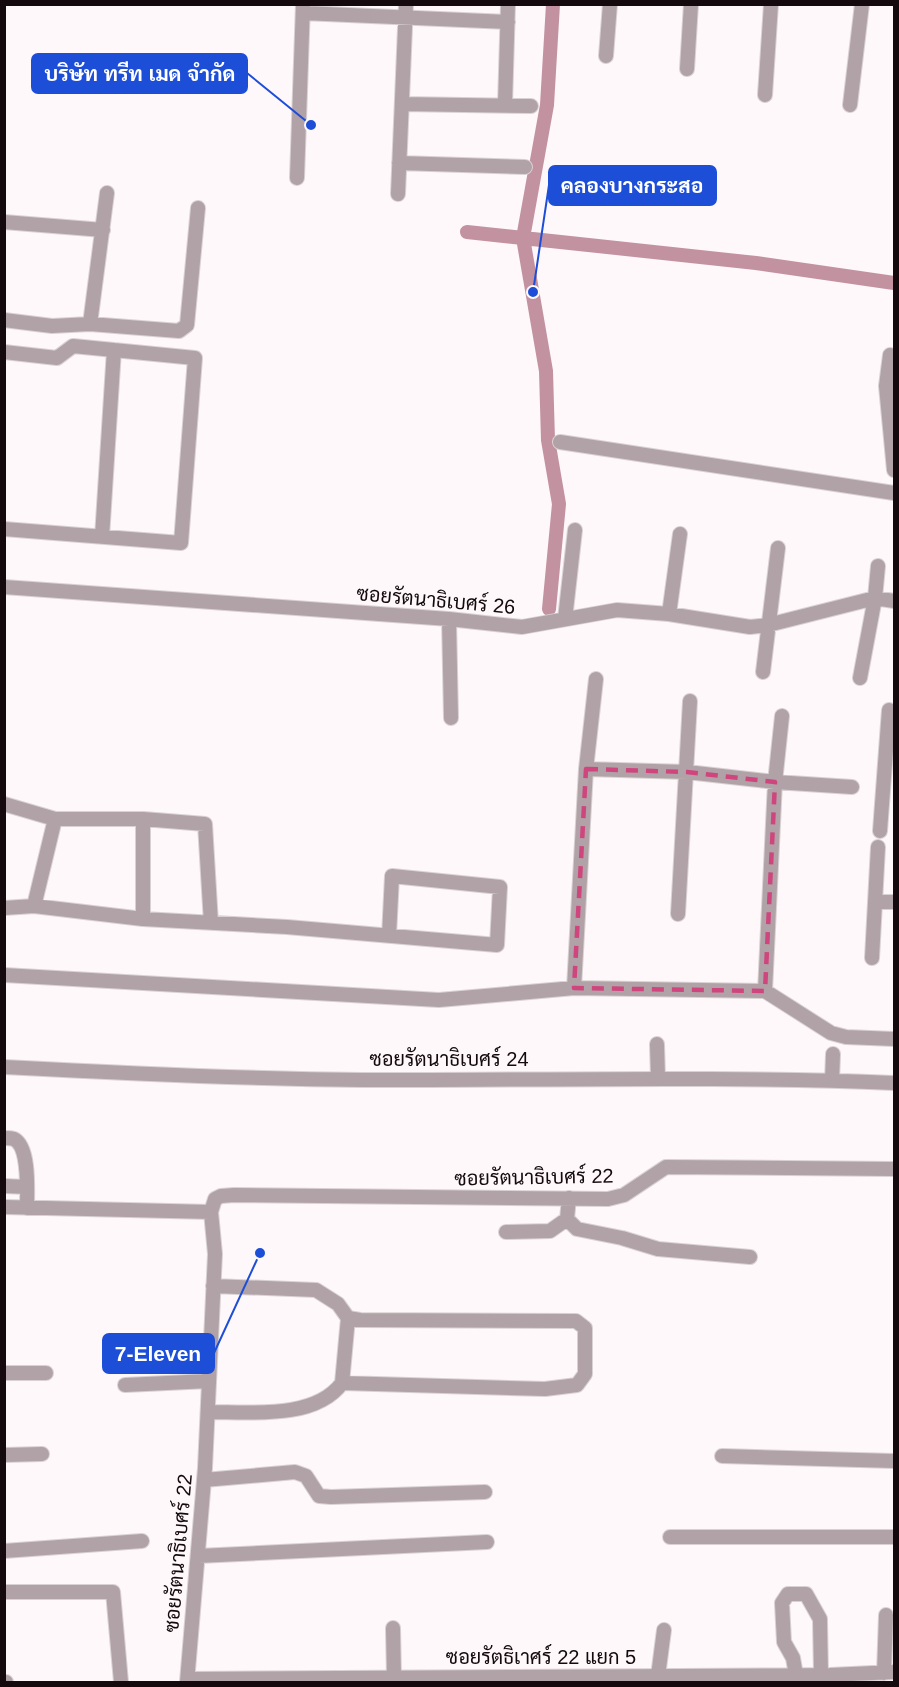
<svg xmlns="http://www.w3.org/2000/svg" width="899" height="1687" font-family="Arial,Sarabun,sans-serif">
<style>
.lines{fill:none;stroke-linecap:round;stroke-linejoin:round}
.canal{stroke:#c392a1;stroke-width:14}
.minor-casing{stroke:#d9d2d4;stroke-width:16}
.minor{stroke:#b0a2a6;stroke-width:14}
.marked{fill:none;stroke:#cf457d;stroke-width:4.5;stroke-dasharray:12 8;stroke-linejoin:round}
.labels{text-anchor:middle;stroke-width:4.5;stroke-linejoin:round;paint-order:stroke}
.street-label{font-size:20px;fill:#140a0d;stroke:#fef8fa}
.leader{fill:none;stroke:#1d4ed8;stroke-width:2}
.callout-dot{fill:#1d4ed8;stroke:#fef8fa;stroke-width:2}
.callout{fill:#1d4ed8;stroke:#1d4ed8;stroke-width:2}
.callout-label{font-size:21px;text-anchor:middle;font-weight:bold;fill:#fff}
</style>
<rect width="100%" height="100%" fill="#fef8fa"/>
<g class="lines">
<path class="canal" d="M467,232L756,263L894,283
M549,609L559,504L548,440L546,371L523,238L547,105L553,4"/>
<g class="minor-casing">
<path id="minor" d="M303,13L508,22
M606,56L610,4
M687,69L691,4
M765,95L771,4
M402,104L531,106
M505,105L508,4
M850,105L862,4
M399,163L525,167
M297,178L303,4
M398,194L406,4
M4,222L103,230
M4,320L52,326L90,324L179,331L187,325L198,208
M90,324L107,193
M4,352L57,358L73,346L195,358L181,543L4,529
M890,355L886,386L894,470
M560,442L894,493
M102,537L114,350
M4,587L449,619L522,627L617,610L669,614L750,627L768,625L875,598L894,601
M669,614L680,534
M449,619L451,718
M565,619L575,530
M763,672L778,548
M860,678L875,598L878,566
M586,769L687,772L775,782L852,787
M4,804L55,819H143L205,824L211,923
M143,819V919
M880,831L889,710
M875,902H894
M34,906L55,819
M4,908L34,906L143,919L287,927L497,945L500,887L392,876L389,936
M678,914L690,701
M872,958L878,847
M4,975L439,1000L574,988L765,991L831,1033L846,1037L894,1039
M574,988L586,769L596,679
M765,991L775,782L782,716
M657,1044L658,1078
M4,1067C135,1074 265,1080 395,1080C562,1080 728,1076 894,1083
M832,1081L833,1054
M4,1138C8,1138 11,1138 14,1139C30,1147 27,1192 27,1208
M4,1186L27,1187
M569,1198L567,1219L577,1229L622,1238L658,1249L750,1257
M4,1207L211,1212
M506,1232L550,1231L567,1219
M4,1373H46
M342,1383L348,1318
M125,1385L209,1381
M208,1412C249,1412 315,1420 342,1383L545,1389L577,1385L585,1374V1328L576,1321L360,1320L348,1318L338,1304L316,1290L213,1286
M4,1455L42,1454
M722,1456L894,1461
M204,1480L295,1472L306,1476L319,1496L331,1497L485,1492
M670,1537H894
M4,1551L142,1541
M198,1556L487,1542
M4,1592H113L121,1682
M393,1628L394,1678
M884,1673L886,1615
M796,1675L793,1658L784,1642L782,1603L788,1594H806L820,1619L821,1675
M658,1676L664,1630
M188,1679L830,1675L894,1672
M4,1682H6
M187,1682L205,1468L215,1254L211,1212L215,1199L221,1196L234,1195L608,1199L624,1195L666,1167L894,1169"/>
</g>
<use href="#minor" class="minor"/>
</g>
<path class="marked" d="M586,769L687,772L775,782L765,991L574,988Z"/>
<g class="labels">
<g class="street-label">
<text transform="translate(436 600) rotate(5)" y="7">ซอยรัตนาธิเบศร์ 26</text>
<text x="449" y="1066">ซอยรัตนาธิเบศร์ 24</text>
<text transform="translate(534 1177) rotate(-1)" y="7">ซอยรัตนาธิเบศร์ 22</text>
<text transform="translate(178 1553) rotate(-85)" y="7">ซอยรัตนาธิเบศร์ 22</text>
<text x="541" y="1664">ซอยรัตธิเาศร์ 22 แยก 5</text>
</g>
</g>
<path class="leader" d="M311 125L247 73M533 292L549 185M260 1253L214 1353"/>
<g class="callout-dot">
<circle cx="311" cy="125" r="6"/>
<circle cx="533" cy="292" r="6"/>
<circle cx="260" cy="1253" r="6"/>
</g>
<g class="callout">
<rect x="32" y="54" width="215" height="39" rx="6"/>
<rect x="549" y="166" width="167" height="39" rx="6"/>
<rect x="103" y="1334" width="111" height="39" rx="6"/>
</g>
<g class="callout-label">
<text x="140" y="81">บริษัท ทรีท เมด จำกัด</text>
<text x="632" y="193">คลองบางกระสอ</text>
<text x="158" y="1361">7-Eleven</text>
</g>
<rect width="899" height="1687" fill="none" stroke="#140a0d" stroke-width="12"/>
</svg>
